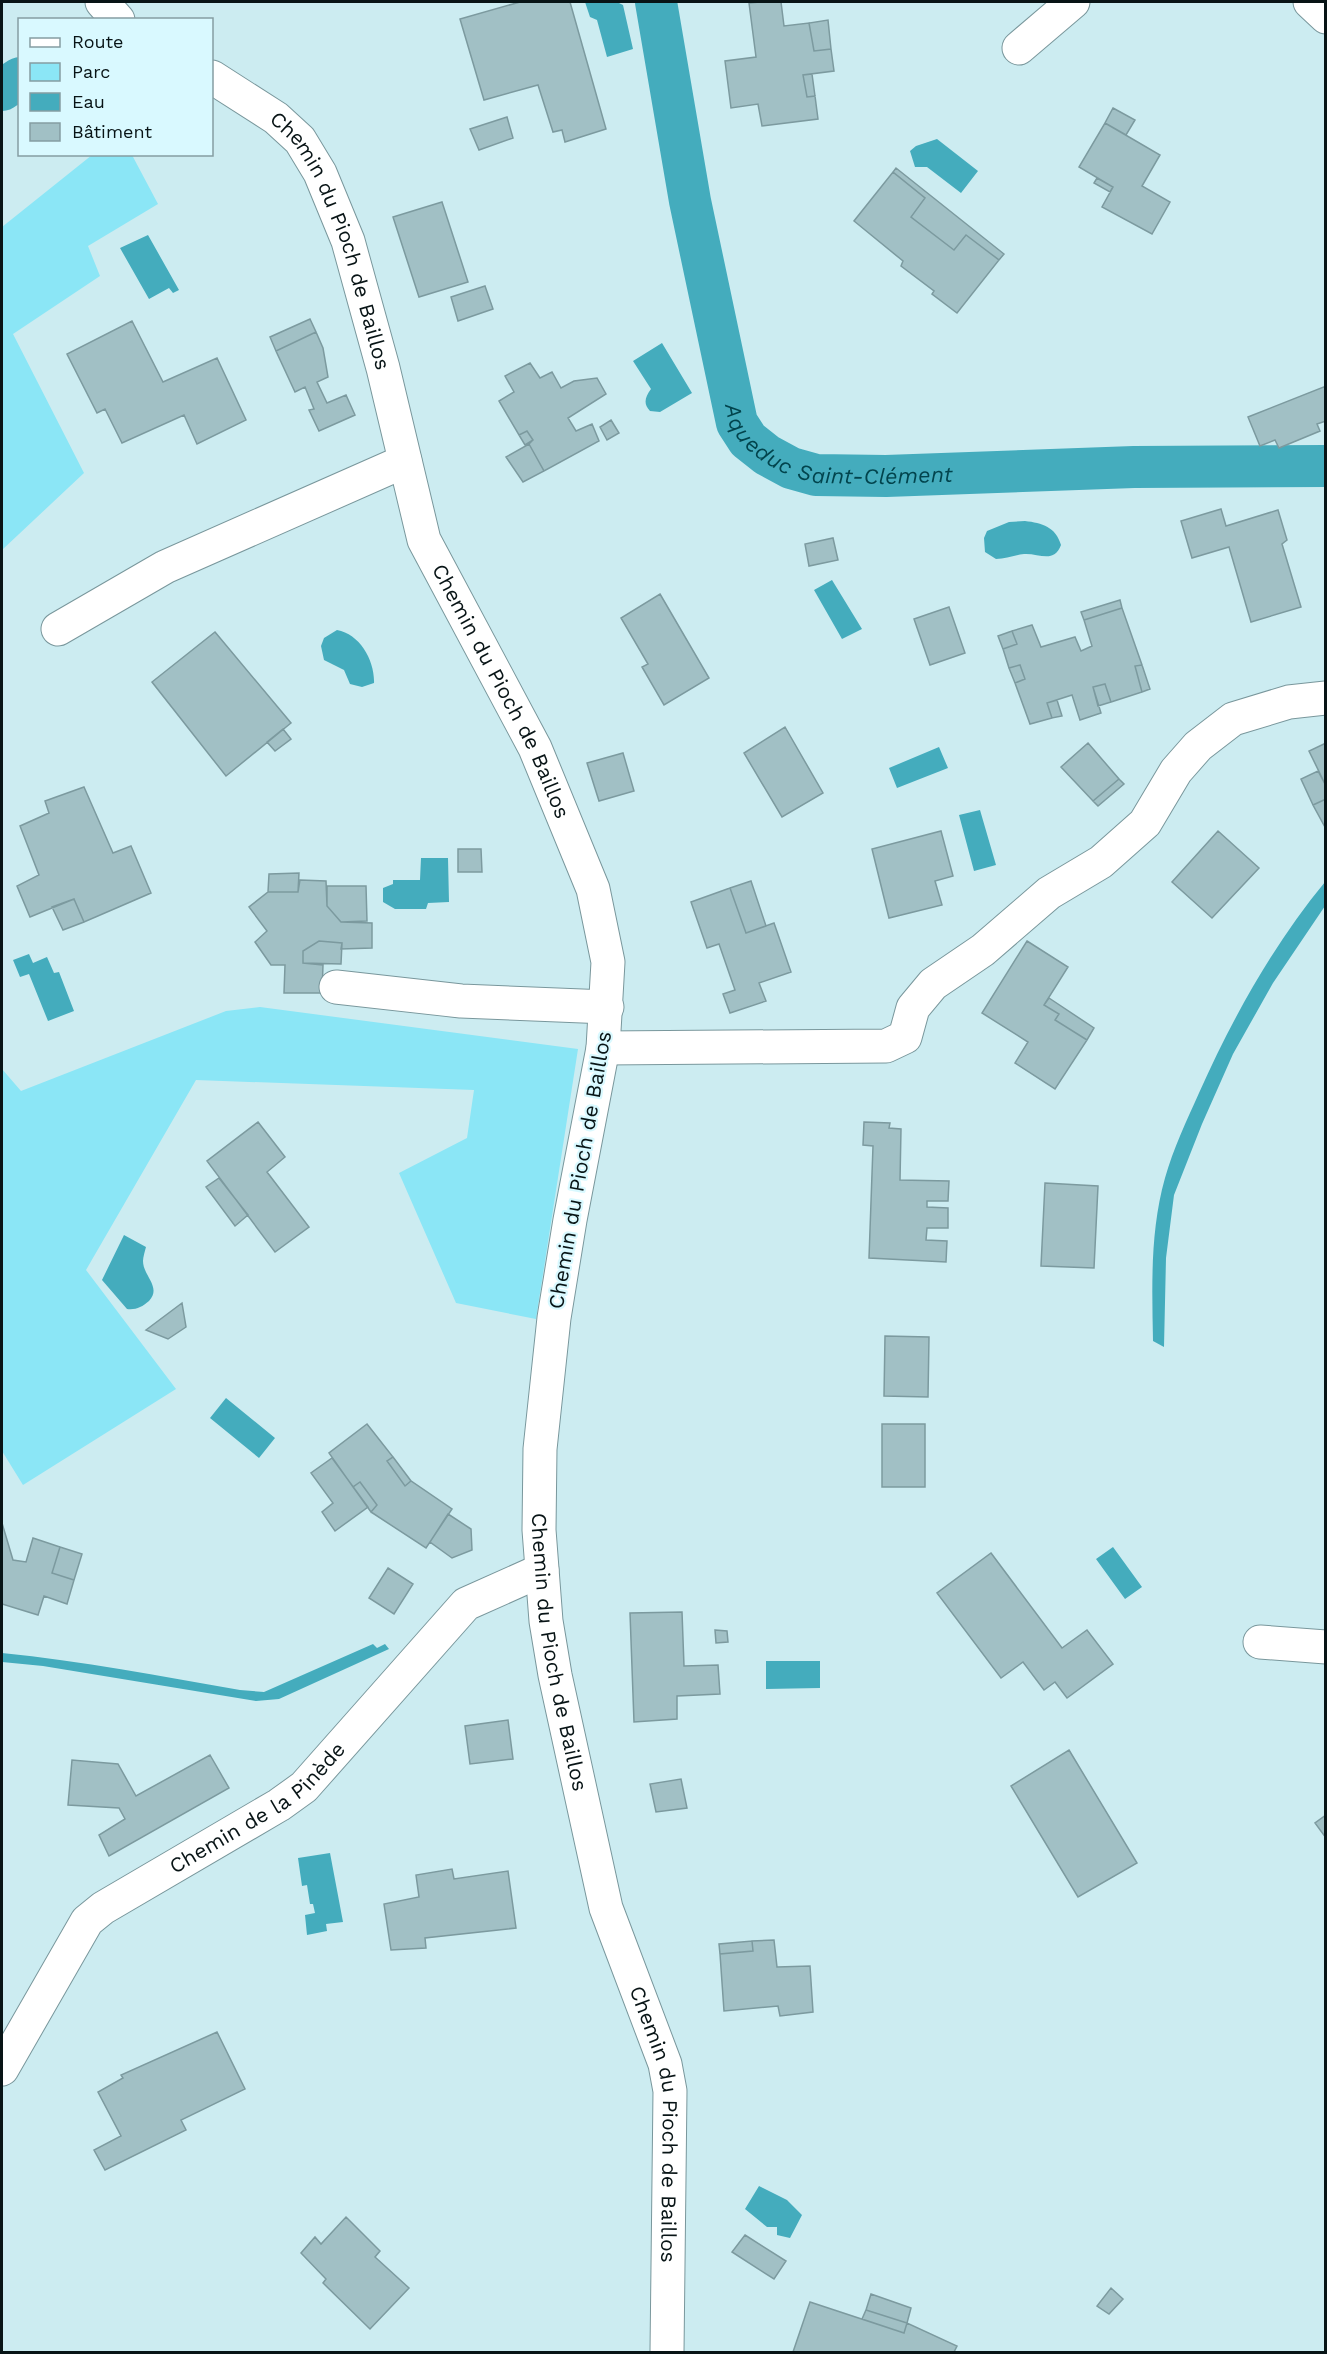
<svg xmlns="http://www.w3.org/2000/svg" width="1327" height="2354" font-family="'Work Sans',sans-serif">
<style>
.green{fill:#8be6f6}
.water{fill:#44acbd}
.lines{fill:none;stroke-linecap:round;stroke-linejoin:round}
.canal{stroke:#44acbd;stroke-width:42}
.building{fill:#a1c0c5;stroke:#7c9a9f;stroke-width:1.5}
.minor-casing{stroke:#79979c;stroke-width:35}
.minor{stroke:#fff;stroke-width:33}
.labels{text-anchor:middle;stroke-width:4.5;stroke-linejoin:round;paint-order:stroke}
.street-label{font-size:21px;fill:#081416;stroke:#d9f9ff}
.water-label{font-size:22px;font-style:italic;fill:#02444d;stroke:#d9f9ff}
</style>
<rect width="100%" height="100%" fill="#ccecf1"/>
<path class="green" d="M92,155H132L158,204L88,246L100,276L13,334L84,473L2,550V227Z
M260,1007L578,1049L536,1319L456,1303L399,1173L467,1138L474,1090L196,1080L86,1270L176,1389L23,1485L2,1451V1069L21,1091L226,1011Z"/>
<path class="water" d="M585,2H617L623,5L633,49L607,57L597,20L590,17Z
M937,139L978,171L961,193L927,167H915L910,151L916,146Z
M148,235L179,290L173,293L169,288L149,299L120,248Z
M662,343L692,393L660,412L650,411C643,404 645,397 651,389L633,361Z
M1025,521C1042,523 1056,527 1061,545C1054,564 1039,553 1024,554C1015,555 1006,559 996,559L985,552L984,538L987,531L1009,522Z
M832,580L862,629L842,639L814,590Z
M337,630C360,634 375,661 374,683L362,687L350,684L344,670L324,660L321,646L324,638Z
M939,747L948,768L897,788L889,768Z
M980,810L996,865L974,871L959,815Z
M421,858H448L449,902L428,903L426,909H395L383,902V888L393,884V880H420Z
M1325,882V906L1273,983L1233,1054L1202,1124L1174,1195L1166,1258L1164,1347L1153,1341C1152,1286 1150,1231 1165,1178C1173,1149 1187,1120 1199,1093C1232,1019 1273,945 1325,882Z
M29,954L33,963L47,957L54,973L59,972L74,1011L48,1021L29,974L20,977L13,960Z
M124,1235L146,1247C145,1251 143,1257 143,1261C143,1276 162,1287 149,1301C142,1307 136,1310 127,1309L102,1280Z
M226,1398L275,1438L259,1458L210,1418Z
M1113,1547L1142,1587L1125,1599L1096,1559Z
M373,1644L377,1648L385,1644L389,1649L279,1699L256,1701L43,1666L2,1662V1653C82,1661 160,1676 240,1690L264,1692Z
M766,1661H820V1688L766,1689Z
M330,1853L343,1922L326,1924L327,1931L307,1935L305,1915L315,1913L313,1904H310L307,1885L302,1886L298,1858Z
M759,2186L787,2200L802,2215L790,2238L777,2235V2227H767L745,2209Z"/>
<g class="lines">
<g class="canal">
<path id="s1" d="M656,2L690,201L737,423L748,440L767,455L791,468L816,475L886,476L1134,467L1326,466"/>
<path d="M2,90L20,78"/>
</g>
</g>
<path class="building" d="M520,2H570L606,129L565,142L562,130L553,132L538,85L484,100L460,19Z
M760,2H781L784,26L809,23L814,51L831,49L834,71L803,75L807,97L815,96L818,119L762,126L758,104L731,108L725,61L756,57L749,3Z
M828,20L831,49L814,51L809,23Z
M812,74L815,96L807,97L803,75Z
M1113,108L1135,120L1126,135L1105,123Z
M507,117L513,138L479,150L470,129Z
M1105,123L1160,155L1142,186L1170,202L1152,234L1102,207L1113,187L1079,167Z
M896,168L1004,254L999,260L966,235L954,250L911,217L925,198L893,172Z
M893,172L925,198L911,217L954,250L966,235L999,260L957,313L932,294L934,291L901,266L903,261L854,221Z
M1097,178L1113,187L1110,192L1094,183Z
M442,202L468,282L419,297L393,217Z
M485,286L493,309L458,321L451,297Z
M310,319L316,332L276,351L270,337Z
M132,321L163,382L217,358L246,420L197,444L184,415L122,443L105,409L97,413L67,354Z
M316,332L323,348L328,377L317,382L327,403L346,395L355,415L319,431L309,410L314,409L305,387L295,392L276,351Z
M530,363L540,378L552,372L561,388L574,381L597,378L606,394L568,418L576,431L592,424L599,441L544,471L529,444L533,440L527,431L519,435L499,401L514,392L505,376Z
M1326,386V421L1317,424L1320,431L1279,448L1275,440L1260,446L1248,417Z
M611,420L619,433L607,440L600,427Z
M527,431L533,440L525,445L519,435Z
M529,444L544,471L523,482L506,457Z
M1221,509L1226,526L1278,510L1287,540L1282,544L1301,607L1251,622L1229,547L1192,558L1181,521Z
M833,538L838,560L809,566L805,544Z
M660,594L709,678L664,705L642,667L648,664L621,618Z
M1120,600L1122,608L1084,620L1081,612Z
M949,607L965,653L930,665L914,619Z
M1122,608L1142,665L1135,666L1142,692L1111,702L1105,684L1093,687L1101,713L1080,720L1072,695L1047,703L1052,718L1030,724L1015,683L1025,679L1020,665L1009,668L1003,649L1017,644L1012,631L1032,625L1041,647L1075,637L1081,651L1092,646L1084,620Z
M1012,631L1017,644L1003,649L998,636Z
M215,632L291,723L226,776L152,682Z
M1020,665L1025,679L1015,683L1009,668Z
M1142,665L1150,689L1142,692L1135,666Z
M1105,684L1111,702L1098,706L1093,687Z
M1057,700L1062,716L1052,718L1047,703Z
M785,727L823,793L782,817L744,753Z
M283,729L291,739L275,751L267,742Z
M1088,743L1119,779L1093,801L1061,767Z
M1326,743V786L1309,751Z
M623,753L634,791L599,801L587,763Z
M1318,771L1326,786V799L1313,805L1301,779Z
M1119,779L1124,784L1098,806L1093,801Z
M84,787L113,853L131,846L151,893L84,922L74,899L30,917L17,886L39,875L20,826L49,813L45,801Z
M1326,799V829L1313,805Z
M941,831L953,876L935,881L942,905L889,918L872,849Z
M1218,831L1259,868L1212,918L1172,882Z
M458,849H481L482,872H458Z
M299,873L298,892H268L269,874Z
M300,880L326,881L327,906L341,922L372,923V948L341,949L342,943L319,941L303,951V963L323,965L322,993H284L285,965H271L255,942L267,931L249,907L268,892H298Z
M751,881L766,926L746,933L730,888Z
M327,886H366L367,921L341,922L327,906Z
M730,888L746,933L774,923L791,972L759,983L766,1001L730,1013L723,994L735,990L719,944L707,948L691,902Z
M74,899L84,922L63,930L52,907Z
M319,941L342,943L341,964L303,963V951Z
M1027,941L1068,967L1044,1005L1059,1014L1055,1020L1087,1040L1055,1089L1015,1063L1028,1042L982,1013Z
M1049,998L1094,1028L1087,1040L1055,1020L1059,1014L1044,1005Z
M258,1122L285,1157L267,1172L309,1227L275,1252L207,1161Z
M864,1122L890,1123L889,1128L901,1129L900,1180L949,1181L948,1201H927V1207L948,1208V1228H927L926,1240L947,1241L946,1262L869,1258L873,1146L863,1145Z
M219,1178L248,1215L235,1226L206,1187Z
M1045,1183L1098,1186L1094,1268L1041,1266Z
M182,1303L186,1327L168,1339L146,1330Z
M885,1336L929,1337L928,1397L884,1396Z
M367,1424L393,1457L387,1461L405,1486L411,1481L452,1509L426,1548L371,1512L377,1505L360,1482L353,1487L329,1453Z
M882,1424H925V1487H882Z
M393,1457L411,1481L405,1486L387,1461Z
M332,1458L368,1507L335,1531L322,1512L333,1503L311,1473Z
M360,1482L377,1505L371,1512L353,1487Z
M448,1514L471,1529L472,1550L452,1558L430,1542Z
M2,1523L13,1560L26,1562L33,1538L60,1547L52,1573L74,1580L67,1604L44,1596L38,1615L2,1604Z
M60,1547L82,1554L74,1580L52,1573Z
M991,1553L1062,1648L1087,1630L1113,1664L1067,1698L1055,1682L1044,1690L1023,1662L1001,1678L937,1593Z
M388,1568L413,1584L394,1614L369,1598Z
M682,1612L684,1666L718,1665L720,1694L677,1696V1719L634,1722L630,1613Z
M715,1630L727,1631L728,1642L716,1643Z
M508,1720L513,1759L470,1764L465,1726Z
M1069,1750L1137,1863L1078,1897L1011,1786Z
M210,1755L229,1788L109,1856L99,1835L125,1819L119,1808L68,1805L72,1760L118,1764L136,1796Z
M681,1779L687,1808L656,1812L650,1784Z
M1326,1815V1838L1315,1823Z
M452,1869L454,1879L508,1871L516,1928L425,1938L426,1948L391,1950L384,1904L419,1897L416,1875Z
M774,1940L777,1967L810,1966L813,2012L780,2016L778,2006L724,2011L720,1954L753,1951L752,1941Z
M752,1941L753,1951L720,1954L719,1944Z
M217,2032L245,2089L181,2120L186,2130L105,2170L94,2150L121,2136L98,2092L123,2078L121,2075Z
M346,2217L380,2251L375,2257L409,2288L370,2329L323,2283L326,2279L301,2253L315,2237L321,2244Z
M745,2235L786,2261L774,2279L732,2252Z
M1111,2288L1123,2299L1109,2314L1097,2306Z
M871,2294L911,2308L907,2323L866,2310Z
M810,2302L904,2333L907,2323L957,2346L954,2352H793Z
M866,2310L907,2323L904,2333L862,2319Z"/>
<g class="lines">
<g class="minor-casing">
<g id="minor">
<path d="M102,2L118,20"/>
<path d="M1310,2L1326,17"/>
<path d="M1019,48L1073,2"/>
<path id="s2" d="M212,77L276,118L300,140L320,173L348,241L383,368L424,540L535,748L593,889L608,962L603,1048L570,1220L554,1318L540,1449L539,1530L546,1621L555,1675L606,1908L665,2064L670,2091L667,2352"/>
<path d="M58,629L165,567L405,461"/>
<path d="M336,987L461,1001L607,1007"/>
<path d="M603,1048L886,1046L905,1037L913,1008L933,984L983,950L1049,893L1101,862L1145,823L1176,771L1198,746L1233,719L1289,702L1326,698"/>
<path d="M1260,1642L1326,1647"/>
<path id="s3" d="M2,2069L87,1921L103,1908L279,1805L304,1787L466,1604L542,1570"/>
</g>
</g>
<use href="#minor" class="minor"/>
</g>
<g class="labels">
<g class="street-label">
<text dy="7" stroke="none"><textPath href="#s2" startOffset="213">Chemin du Pioch de Baillos</textPath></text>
<text dy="7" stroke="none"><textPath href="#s2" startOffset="699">Chemin du Pioch de Baillos</textPath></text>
<text transform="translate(580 1170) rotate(-80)" y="7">Chemin du Pioch de Baillos</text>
<text dy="7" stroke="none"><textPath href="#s2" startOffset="1689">Chemin du Pioch de Baillos</textPath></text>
<text dy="7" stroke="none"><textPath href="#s3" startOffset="376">Chemin de la Pinède</textPath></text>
<text dy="7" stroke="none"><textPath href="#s2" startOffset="2175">Chemin du Pioch de Baillos</textPath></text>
</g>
<g class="water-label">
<text dy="8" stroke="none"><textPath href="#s1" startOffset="536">Aqueduc Saint-Clément</textPath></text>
</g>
</g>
<rect width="1327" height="2354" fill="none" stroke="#081416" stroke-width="6"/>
<rect x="18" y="18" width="195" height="138" fill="#d9f9ff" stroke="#859da2" stroke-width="1.5"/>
<rect x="30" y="38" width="30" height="9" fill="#ffffff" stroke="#859da2" stroke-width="1.5"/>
<text x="72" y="48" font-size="18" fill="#081416">Route</text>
<rect x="30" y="63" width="30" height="18" fill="#8be6f6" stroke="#859da2" stroke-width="1.5"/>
<text x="72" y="78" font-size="18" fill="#081416">Parc</text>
<rect x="30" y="93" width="30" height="18" fill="#44acbd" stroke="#859da2" stroke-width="1.5"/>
<text x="72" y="108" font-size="18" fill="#081416">Eau</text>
<rect x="30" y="123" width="30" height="18" fill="#a1c0c5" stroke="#859da2" stroke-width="1.5"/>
<text x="72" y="138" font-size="18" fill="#081416">Bâtiment</text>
</svg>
